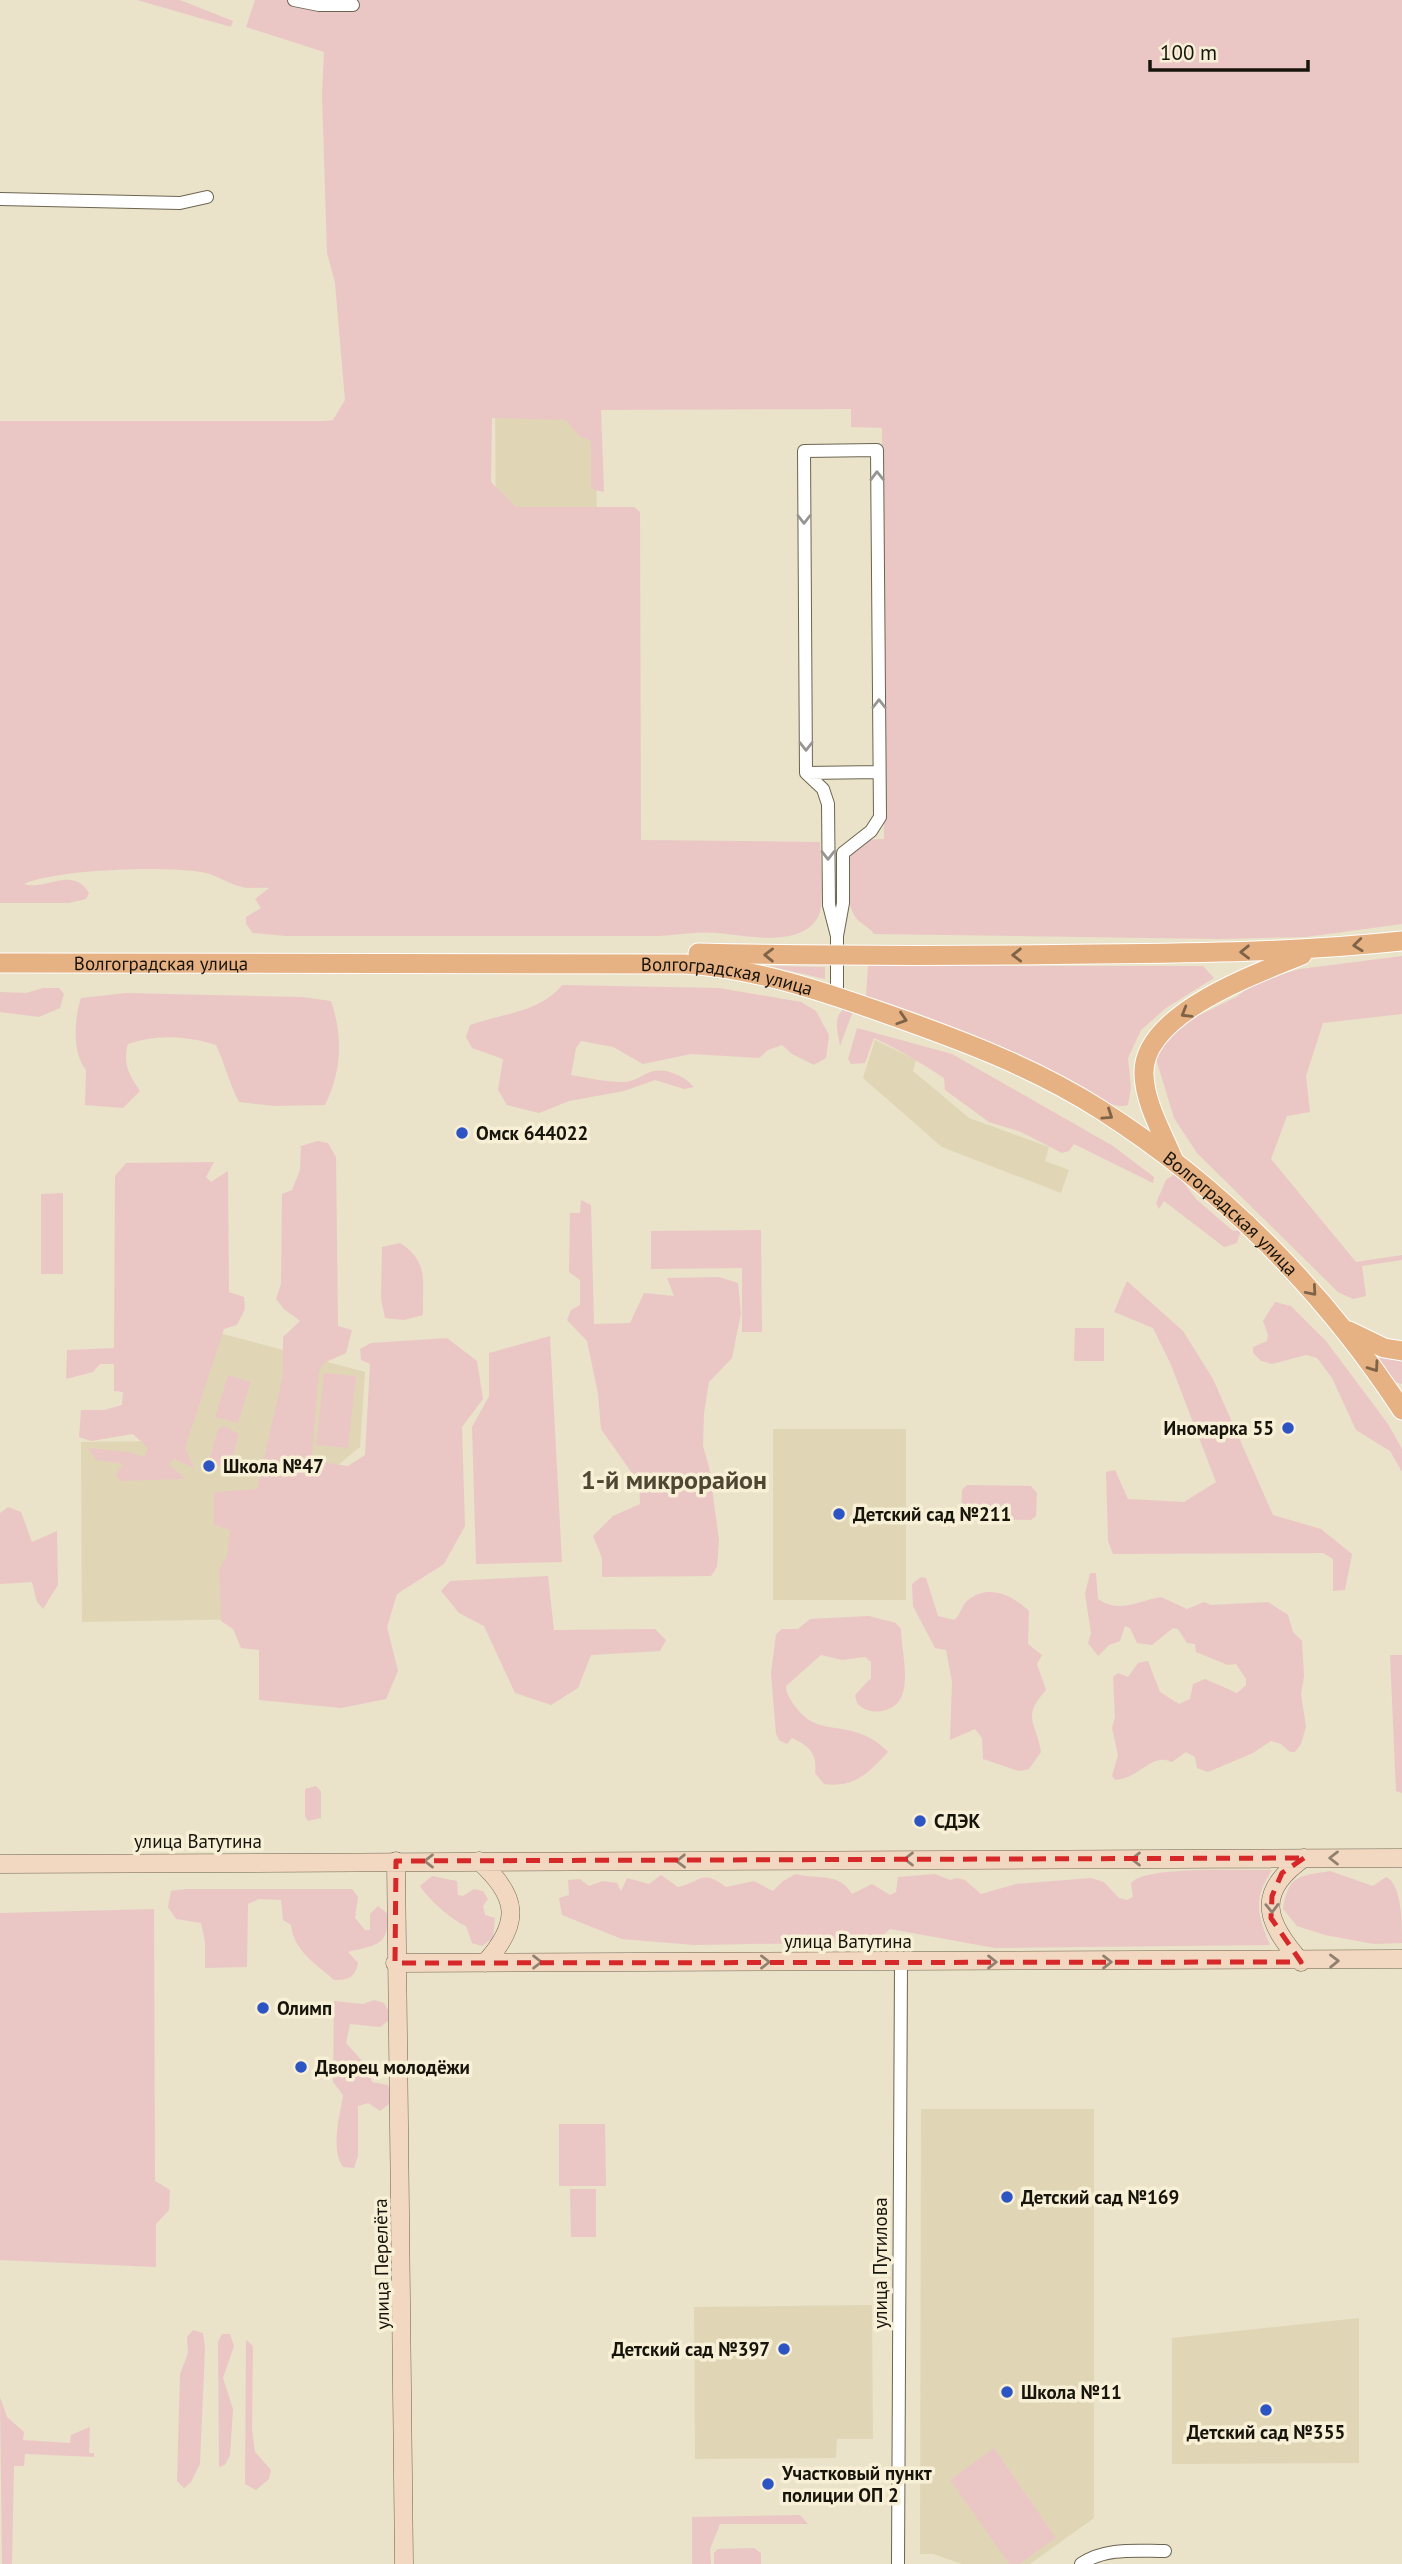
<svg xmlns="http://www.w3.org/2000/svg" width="1402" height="2564" font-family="'PT Sans',sans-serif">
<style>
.built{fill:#e0d6b6}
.green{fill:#eac7c5}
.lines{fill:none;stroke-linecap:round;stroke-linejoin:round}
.minor-casing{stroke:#6c6550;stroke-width:14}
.secondary-casing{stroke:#6c6550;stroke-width:19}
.primary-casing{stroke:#fff;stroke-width:21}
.minor{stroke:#fff;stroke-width:12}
.secondary{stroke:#f3d8c1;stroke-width:18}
.primary{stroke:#e7b283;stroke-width:19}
.oneway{stroke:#979592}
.oneway2{stroke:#7f6348}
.oneway3{stroke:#908070}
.marked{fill:none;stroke:#d62828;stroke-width:5;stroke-dasharray:14 9;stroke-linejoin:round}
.poi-dot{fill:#2c54c3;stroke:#f7efd6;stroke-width:2.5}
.labels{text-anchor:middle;stroke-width:7;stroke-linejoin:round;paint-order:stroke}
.street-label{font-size:19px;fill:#17140c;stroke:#f7efd6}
.poi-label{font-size:19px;font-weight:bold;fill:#17140c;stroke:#f7efd6;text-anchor:start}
.district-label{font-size:26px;font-weight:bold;fill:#4e4732;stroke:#f7efd6}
</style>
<rect width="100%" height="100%" fill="#eae2c9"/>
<path class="built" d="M596,403L597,529L496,530L495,404Z
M875,1040L916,1060L913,1071L969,1118L1049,1147L1045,1161L1069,1170L1061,1193L942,1147L863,1078Z
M208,1330L365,1372L360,1447L257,1531V1619L82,1622L81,1442L167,1441Z
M773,1429H906V1600H773Z
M921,2109H1094V2518L1030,2564H962L933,2554H920Z
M872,2305L873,2439H837L836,2458L695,2459L694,2307Z
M1359,2318V2463L1172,2464V2338Z"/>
<path class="green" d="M137,0H180L233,21L231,27Z
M255,0H1402V924L1306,937L1221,939L874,934C869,926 859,924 854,915C844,896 849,868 849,847L860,840L884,839L882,428L851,427V409L601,410L604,492L591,489V441L579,436L566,420L492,418L491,482L516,507H634L640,512L641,840L820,842C820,858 825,905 818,917C800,949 745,935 717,933C698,931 677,935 658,936H286L253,933L246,924V917L261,908L255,899L269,888C260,887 250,889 242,887C228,884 216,874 201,872C162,866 59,869 24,884C47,891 72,865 89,893L86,899L69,903H0V421H324L333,420L345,400L335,283L327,253L322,95L324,52L246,27Z
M1402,956V1014L1323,1023L1306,1076L1310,1112L1287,1116L1271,1159L1356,1262L1402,1255V1260L1362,1266L1366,1296L1353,1299L1338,1292L1197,1153L1174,1118L1156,1059L1170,1030L1238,996L1255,982L1300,969Z
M769,966L825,967V979Z
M868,966H1203L1214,978L1166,1008L1141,1030L1128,1058L1131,1087L1128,1105C1108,1111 1082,1086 1065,1078C1001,1044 936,1018 866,996Z
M562,985L719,988L801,1002L816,1011L829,1035L826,1058L814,1065L792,1054L782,1045L768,1050L759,1058L691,1054L643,1064L613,1047L581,1041L576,1048L571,1075C588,1078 605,1082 622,1082C636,1082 642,1074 654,1071C667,1068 686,1077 694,1087L684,1089L655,1080L624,1091L569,1101L539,1113L507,1105L498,1090L503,1059L472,1048L466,1037L470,1025C501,1014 541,1012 562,985Z
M43,988H59L64,994L60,1008L39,1017L0,1012V992L26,993Z
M126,993L302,997L331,1001C343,1037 342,1070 325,1105L275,1106L239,1102C229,1083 225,1064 216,1045C187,1036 157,1034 128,1044C122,1063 130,1076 140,1091L123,1108L85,1105L86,1070C72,1053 74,1019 81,998Z
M845,1008L853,1011L840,1046C838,1032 832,1017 845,1008Z
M857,1028L952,1054L1113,1146L1154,1177L1153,1183L1074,1144L1069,1151L1062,1153L1021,1132L989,1122L945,1090L944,1078C921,1063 900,1050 874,1038L865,1063L851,1064L848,1059Z
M318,1141L328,1143L336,1157L338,1326L352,1330L346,1353L324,1363L319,1371L312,1455L328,1463L348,1466L365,1455L370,1364L361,1360L360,1349L371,1343L447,1338L477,1361L483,1399L462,1427L465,1526L444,1564L397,1594L387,1627L398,1671L386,1699L341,1708L259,1700V1650L241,1648L233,1629L221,1621L219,1569L227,1556L230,1530L214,1525V1492L257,1489L283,1374V1337L300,1321L284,1309L276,1299L281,1284L282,1194L292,1190L300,1170L301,1146Z
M214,1162L206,1177L211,1182L228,1171L229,1292L244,1297L245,1309L237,1325L224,1329L185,1448L194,1468L174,1459L169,1465L186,1479L121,1481L115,1475L124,1464L96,1460L88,1448L129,1452L144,1457L148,1448L133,1434L91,1441L79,1437L81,1410H104L122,1405L123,1392L114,1391V1364H100L93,1372L66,1379L67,1350L114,1348L115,1176L126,1163Z
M1173,1175H1178L1196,1199L1233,1231L1241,1230L1237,1243L1224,1247L1164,1201L1159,1209L1156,1203L1166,1180Z
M63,1193V1274H41V1194Z
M581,1200L591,1205L594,1324L630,1323L644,1293L674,1296L667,1278L719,1277L738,1283L741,1313L732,1358L709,1382L704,1413L703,1446L709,1467L719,1540L717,1567L711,1576L602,1577V1558L593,1536L613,1516L640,1504L639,1483L601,1429L598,1394L587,1341L567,1320L571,1310L580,1305V1280L569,1272L570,1213H580Z
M761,1230L762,1332H742V1268L651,1269V1231Z
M400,1243C430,1262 422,1283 423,1315L404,1320L385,1318L381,1299L382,1247Z
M1127,1281L1183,1331L1213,1379L1273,1515L1321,1529L1352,1554L1345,1590L1333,1591V1559L1323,1553L1113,1554L1108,1541L1106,1472L1115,1470L1128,1499L1184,1502L1216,1482L1171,1365L1153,1328L1114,1312Z
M1275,1302L1291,1306L1326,1341L1388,1424L1402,1449V1472L1390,1451L1356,1430L1332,1378L1317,1358L1306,1355L1272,1364L1261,1361L1253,1353V1347L1267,1341L1268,1335L1263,1321Z
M1075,1328H1104V1361H1074Z
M550,1336L562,1562L476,1564L472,1427L489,1396V1353Z
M1370,1346L1402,1353V1384L1395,1382Z
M324,1373L356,1376L348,1448L316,1445Z
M228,1375L251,1382L238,1423L215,1417Z
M224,1426L239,1434L230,1466L226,1469L209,1462L218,1429Z
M967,1485L1031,1486L1037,1493L1036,1516L1031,1520L967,1519L961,1514L962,1490Z
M8,1507L21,1512L32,1542L57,1531L58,1585L43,1609L37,1602L32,1582L0,1584V1513Z
M1090,1573H1096L1098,1599C1120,1614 1137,1601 1161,1597L1187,1609L1204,1602L1211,1605L1268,1602L1288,1615L1293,1632L1302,1641L1304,1676L1301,1694L1306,1727L1301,1744L1295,1752H1290L1281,1744L1271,1741L1253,1753L1208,1772L1197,1768L1195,1757L1186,1752L1172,1762C1151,1752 1141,1778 1115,1780L1112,1776L1118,1755L1112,1728L1115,1717L1113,1677L1118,1673L1128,1677L1138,1663L1148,1661L1160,1692L1179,1704L1190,1699L1193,1684L1205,1679L1237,1693L1246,1685V1679L1236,1664L1228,1665L1196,1652L1195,1644L1187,1643L1178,1629L1173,1628L1152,1645L1137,1643L1130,1628L1125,1626L1120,1641L1109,1645L1098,1656L1088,1643L1091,1633L1085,1594Z
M548,1576L554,1630L655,1629L666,1640L660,1651L591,1655L578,1688L551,1705L515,1693L484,1626L459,1613L441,1591L450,1581Z
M921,1577L926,1578L938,1616L954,1620C961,1615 961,1606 967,1601C988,1583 1012,1595 1029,1611L1028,1644L1042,1655L1037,1664L1046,1690C1021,1718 1036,1721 1041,1752L1029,1769L1019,1771L983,1759L982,1738L975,1729L950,1740L952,1682L946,1650L935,1648L913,1606L912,1584Z
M869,1616L896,1623L901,1629C901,1655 918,1705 882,1711C873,1713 863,1710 857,1703L855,1695L871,1678V1662L865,1657L842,1660L821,1655L786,1686C786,1694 790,1698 794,1705C815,1734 833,1723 861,1734C872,1738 880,1744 888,1752C868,1773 855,1788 824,1784L815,1773C818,1754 808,1745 792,1738L787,1744L779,1740L776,1734L771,1673L776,1634L782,1629H798L810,1619Z
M1390,1655H1402V1793L1396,1791Z
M316,1786L321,1791V1818L308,1821L305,1816V1789Z
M1272,1870C1253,1899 1257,1914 1270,1945L995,1948L890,1929L876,1942L694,1945L622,1939L562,1915L559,1898L569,1895L568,1880L580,1879L589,1886L603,1881L617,1883L621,1891L627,1878L649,1884L661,1875L678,1887C701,1883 700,1868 726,1887L754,1881L773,1891L783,1881L796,1874C819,1880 839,1872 852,1894L872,1884L890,1895L896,1892L898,1877L935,1874L950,1880L957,1878L965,1880L981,1894L1016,1884L1091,1878L1104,1882L1119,1898L1127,1900L1133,1897L1131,1883C1147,1865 1245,1871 1272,1870Z
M1330,1871L1373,1886L1386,1877C1402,1884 1402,1923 1402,1943L1374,1944L1325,1935L1297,1926L1283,1909C1288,1875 1299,1876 1330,1871Z
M432,1876L457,1881L458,1895L463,1896L474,1889L483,1891L488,1899L483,1906L485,1915L495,1918L493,1938L482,1946L472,1943L466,1926C454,1922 427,1898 420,1886Z
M186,1889H352L358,1897L355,1918L365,1930H370V1914L378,1906L387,1913C390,1946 376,1945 348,1952L358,1963C355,1978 348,1980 334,1980C315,1963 294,1951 291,1925L283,1920L281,1900L259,1899L248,1904L247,1967L205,1968V1942L201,1923L176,1919L168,1907L171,1891Z
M154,1909L155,2181L170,2190L169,2210L156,2224V2267L0,2260V1913Z
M374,2000L384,2003L388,2010V2021L380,2027L350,2024L346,2043L364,2063L372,2082L388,2085L391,2095L389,2104L380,2111L368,2103L358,2106V2156L354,2168L343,2167C330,2148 340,2116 343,2095L333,2082L334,2001L363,2004Z
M559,2124H605L606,2186H559Z
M570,2189H596V2237H571Z
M193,2330L203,2333L205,2348L200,2464L191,2482L184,2488L177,2481L180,2374L188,2353L187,2337Z
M222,2334H230L234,2346L223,2378L233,2409L230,2455L225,2465L219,2467L218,2342Z
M246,2340L253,2346L252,2430L255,2452L271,2470L269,2479L256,2490L245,2484Z
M0,2397L7,2417L24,2432L23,2440L70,2443L71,2435L90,2427L89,2453H94V2457L25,2454L24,2466H14L12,2564H2Z
M994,2448L1056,2538L1019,2564H1009L950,2480Z
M800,2515L808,2524H720L710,2549L711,2564H692V2517Z
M754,2548L761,2553V2564H714V2553L718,2549Z"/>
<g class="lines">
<g class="minor-casing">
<path id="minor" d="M294,0L319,5H353
M0,199L180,203L207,197
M806,773L879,772
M837,936L829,905L828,804L823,789L806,773L804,451L877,450L880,817L871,831L843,853V903L837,936V998
M898,2564L901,1963
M1081,2564C1105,2547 1137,2551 1165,2551"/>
</g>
<g class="secondary-casing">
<path id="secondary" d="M396,1861L404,2564
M479,1861C519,1897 521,1923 485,1963
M0,1864L1402,1858
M1301,1962C1266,1922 1254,1893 1304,1858
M395,1963L1402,1959"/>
</g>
<g class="primary-casing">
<g id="primary">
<path d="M698,953C830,956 962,956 1095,954C1198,953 1300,952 1402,941"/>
<path id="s1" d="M0,963L684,964C753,968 819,990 884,1013C958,1039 1034,1067 1101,1110C1222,1187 1324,1291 1402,1410"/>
<path d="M1174,1161C1163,1134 1145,1104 1144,1075C1141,1014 1256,974 1302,955"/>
<path d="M1349,1331L1384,1348L1402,1351"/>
</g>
</g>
<use href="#minor" class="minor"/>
<use href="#secondary" class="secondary"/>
<use href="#primary" class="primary"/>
</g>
<defs><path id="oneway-chevron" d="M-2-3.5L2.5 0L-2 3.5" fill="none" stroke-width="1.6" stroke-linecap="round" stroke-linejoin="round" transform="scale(1.75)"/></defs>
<g class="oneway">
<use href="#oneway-chevron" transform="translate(877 476) rotate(-91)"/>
<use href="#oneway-chevron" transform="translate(804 519) rotate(90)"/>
<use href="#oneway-chevron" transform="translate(879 704) rotate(-90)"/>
<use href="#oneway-chevron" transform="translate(806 746) rotate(90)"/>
<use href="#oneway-chevron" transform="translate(828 855) rotate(90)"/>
</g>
<g class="oneway2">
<use href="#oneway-chevron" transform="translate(1358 945) rotate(174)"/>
<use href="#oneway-chevron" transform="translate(1245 952) rotate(179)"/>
<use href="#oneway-chevron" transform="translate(769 955) rotate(-179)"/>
<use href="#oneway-chevron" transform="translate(1017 955) rotate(179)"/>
<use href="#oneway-chevron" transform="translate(1186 1013) rotate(149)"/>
<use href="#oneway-chevron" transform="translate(902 1019) rotate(18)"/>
<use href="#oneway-chevron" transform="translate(1108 1115) rotate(34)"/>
<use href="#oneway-chevron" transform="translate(1312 1291) rotate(49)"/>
<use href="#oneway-chevron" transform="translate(1374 1367) rotate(55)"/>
</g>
<g class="oneway3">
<use href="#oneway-chevron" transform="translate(1334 1858) rotate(180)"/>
<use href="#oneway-chevron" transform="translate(909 1859) rotate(180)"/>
<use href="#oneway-chevron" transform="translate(1136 1859) rotate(180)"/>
<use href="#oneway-chevron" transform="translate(429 1861) rotate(-180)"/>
<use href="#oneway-chevron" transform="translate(681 1861) rotate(179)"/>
<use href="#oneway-chevron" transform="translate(1272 1908) rotate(89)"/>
<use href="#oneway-chevron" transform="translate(1334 1961) rotate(-1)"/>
<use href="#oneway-chevron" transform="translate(537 1962)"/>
<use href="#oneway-chevron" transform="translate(765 1962)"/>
<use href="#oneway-chevron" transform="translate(992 1962)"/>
<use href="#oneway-chevron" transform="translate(1107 1962)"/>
</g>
<path class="marked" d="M1304,1858L1282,1873L1272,1896L1271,1918L1301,1962L395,1963L396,1861Z"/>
<g class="poi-dot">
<circle cx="462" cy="1133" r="7"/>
<circle cx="1288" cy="1428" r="7"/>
<circle cx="209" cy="1466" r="7"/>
<circle cx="839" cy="1514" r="7"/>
<circle cx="920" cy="1821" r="7"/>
<circle cx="263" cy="2008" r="7"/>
<circle cx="301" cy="2067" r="7"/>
<circle cx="1007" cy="2197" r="7"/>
<circle cx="784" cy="2349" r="7"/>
<circle cx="1007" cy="2392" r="7"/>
<circle cx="1266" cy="2410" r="7"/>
<circle cx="768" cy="2484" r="7"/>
</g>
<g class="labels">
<g class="street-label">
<text dy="7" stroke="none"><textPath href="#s1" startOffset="161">Волгоградская улица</textPath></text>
<text dy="7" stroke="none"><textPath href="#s1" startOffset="728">Волгоградская улица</textPath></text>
<text dy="7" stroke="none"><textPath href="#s1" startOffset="1295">Волгоградская улица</textPath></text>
<text x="198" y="1848">улица Ватутина</text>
<text x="848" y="1948">улица Ватутина</text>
<text transform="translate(880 2263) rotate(-90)" y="7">улица Путилова</text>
<text transform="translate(381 2264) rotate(-91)" y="7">улица Перелёта</text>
</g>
<g class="poi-label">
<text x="476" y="1140">Омск 644022</text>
<text x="1274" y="1435" text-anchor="end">Иномарка 55</text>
<text x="223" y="1473">Школа №47</text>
<text x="853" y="1521">Детский сад №211</text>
<text x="934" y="1828">СДЭК</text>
<text x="277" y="2015">Олимп</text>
<text x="315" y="2074">Дворец молодёжи</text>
<text x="1021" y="2204">Детский сад №169</text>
<text x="770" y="2356" text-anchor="end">Детский сад №397</text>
<text x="1021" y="2399">Школа №11</text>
<text x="1266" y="2439" text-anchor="middle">Детский сад №355</text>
<text x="782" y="2480">Участковый пункт<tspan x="782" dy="22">полиции ОП 2</tspan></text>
</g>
<g class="district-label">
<text x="674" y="1489">1-й микрорайон</text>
</g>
</g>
<path d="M1150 60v10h158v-10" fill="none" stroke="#17140c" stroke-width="3.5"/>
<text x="1160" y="60" font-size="21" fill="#17140c" stroke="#f7efd6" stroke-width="5" paint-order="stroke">100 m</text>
</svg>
